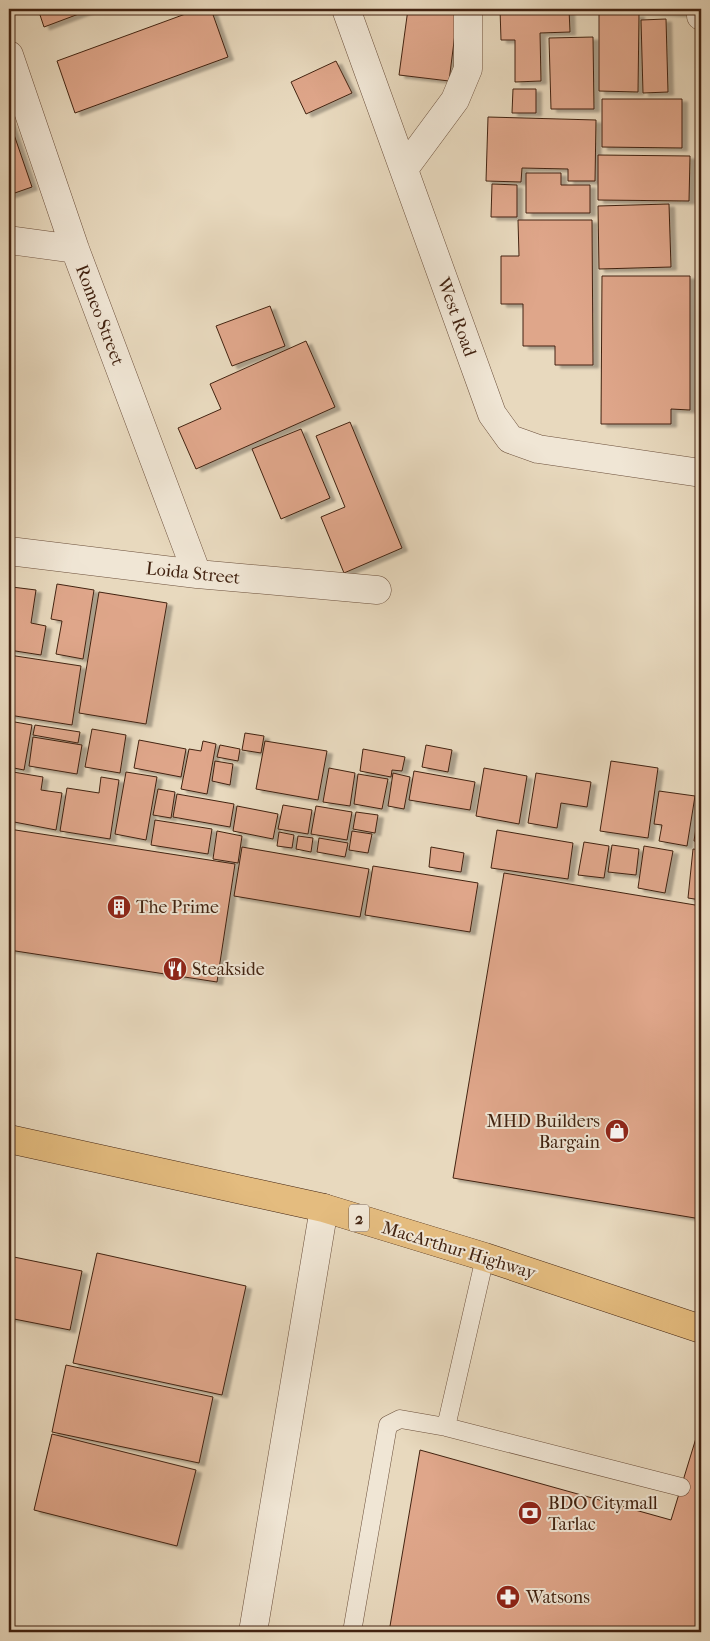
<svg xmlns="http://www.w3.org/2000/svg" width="710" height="1641" font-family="'IM FELL French Canon',serif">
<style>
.building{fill:#dfa68a;stroke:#422311;filter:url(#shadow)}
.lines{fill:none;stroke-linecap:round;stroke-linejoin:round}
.service-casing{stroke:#6c503c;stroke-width:19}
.minor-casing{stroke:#6c503c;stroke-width:29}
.trunk-casing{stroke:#422311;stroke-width:29}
.service{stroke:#f0e6d5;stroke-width:18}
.minor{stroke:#f0e6d5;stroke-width:28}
.trunk{stroke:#e4bc7f;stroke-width:28}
.labels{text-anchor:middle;stroke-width:4;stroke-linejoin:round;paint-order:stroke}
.shield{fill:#f0e6d5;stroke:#765e4c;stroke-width:1}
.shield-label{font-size:16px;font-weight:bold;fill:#422311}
.street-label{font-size:18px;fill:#422311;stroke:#f0e6d5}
.poi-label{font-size:18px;fill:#422311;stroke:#f0e6d5;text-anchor:start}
</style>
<defs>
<filter id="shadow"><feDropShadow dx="5.5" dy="3" stdDeviation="1" flood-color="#0004"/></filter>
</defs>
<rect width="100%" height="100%" fill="#e8d9be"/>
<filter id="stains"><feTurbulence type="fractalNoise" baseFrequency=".004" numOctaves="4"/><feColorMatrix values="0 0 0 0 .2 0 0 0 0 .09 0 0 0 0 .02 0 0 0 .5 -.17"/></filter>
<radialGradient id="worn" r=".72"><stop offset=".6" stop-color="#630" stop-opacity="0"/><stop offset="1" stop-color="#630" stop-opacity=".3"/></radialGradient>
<path class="building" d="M38,9H92L44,27Z
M199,9H211L228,57L75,113L57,61Z
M408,9L458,10L449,81L399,75Z
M500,9H569L570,32L540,33L541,81L515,82V40H501Z
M604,9H688V14Z
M599,14H639L638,92L599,91Z
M666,19L668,92L643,93L641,20Z
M593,37L594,109H551L549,38Z
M336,61L352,93L306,114L291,82Z
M513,89H536V113H512Z
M602,99H682V148L602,147Z
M488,117L596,120L595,181H568V169L522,168L521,182L486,181Z
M9,120L32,187L9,195Z
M598,155L690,156L689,201L598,200Z
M526,173H561V185H590V213H526Z
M492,184L517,185V217H491Z
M669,204L671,267L599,269L598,206Z
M518,220H592L593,365H555V346H523V304H501V256H519Z
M602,276H690V410L671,409V424H601Z
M270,306L285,346L232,366L216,326Z
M306,341L335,407L196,469L178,428L221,409L210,384Z
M350,422L402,548L344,573L321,517L345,507L316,436Z
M301,429L330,498L281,519L252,449Z
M57,584L94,590L83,659L56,654L62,621L51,619Z
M12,587L36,590L31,623L46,626L41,655L9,650V610Z
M99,592L167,603L146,724L79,713Z
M9,655L81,666L72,725L9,715Z
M9,721L32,725L24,770L9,767Z
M35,725L80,732L78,743L33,735Z
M92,729L126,735L120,773L85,767Z
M245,733L264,736L261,753L242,750Z
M33,737L82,745L77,774L29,766Z
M139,740L186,749L181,777L134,768Z
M203,741L216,744L207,794L181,789L189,749L201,751Z
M265,741L327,751L318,800L256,789Z
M220,745L240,749L238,761L217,757Z
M426,745L452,750L448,772L422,767Z
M363,749L405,757L402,771L392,770L391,777L360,771Z
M215,761L233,764L230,785L212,781Z
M611,761L658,768L648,838L600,831Z
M329,768L355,773L350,806L323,802Z
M484,768L527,776L519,824L476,816Z
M414,771L475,782L470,810L409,800Z
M13,772L43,777L41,790L62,793L56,830L9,821V795Z
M126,772L157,777L146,840L115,834Z
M393,773L410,777L404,809L388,806Z
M536,773L591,782L587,807L561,803L557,828L528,823Z
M358,774L388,779L382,809L354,804Z
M101,777L119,780L110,839L60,831L67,788L99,793Z
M158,789L175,792L171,818L153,815Z
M659,791L695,796L687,846L659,841L662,825L654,824Z
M177,794L234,804L230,827L173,817Z
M701,794V842L694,841Z
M283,805L312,810L308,834L278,829Z
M237,806L278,814L273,839L233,831Z
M316,806L352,812L347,840L311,834Z
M356,812L378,815L375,833L353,829Z
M155,820L212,829L208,854L151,845Z
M9,829L235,864L217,982L9,950Z
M497,830L573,843L568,879L491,868Z
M217,831L242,836L238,863L213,859Z
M352,831L372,834L368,853L349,850Z
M279,832L294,835L292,848L277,846Z
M298,836L313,838L311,852L296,849Z
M319,838L348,843L345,857L317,852Z
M584,842L609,846L604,878L578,875Z
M612,845L639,849L636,875L608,872Z
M644,846L673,851L665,893L638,888Z
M242,847L369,869L360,917L234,896Z
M431,847L464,853L461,872L429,867Z
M693,849L701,850V900L688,898Z
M373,866L478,883L470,932L365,915Z
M504,873L701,906V1219L453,1178Z
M97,1253L246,1286L222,1395L73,1363Z
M9,1256L82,1271L70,1330L9,1318Z
M66,1365L213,1397L199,1463L52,1432Z
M700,1425H701V1632H389L420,1450L671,1520Z
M52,1434L196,1470L177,1546L34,1510Z"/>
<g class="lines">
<g class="service-casing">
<path id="service" d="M446,1427L485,1257
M352,1632L388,1425L400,1419L446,1427L681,1487"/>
</g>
<g class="minor-casing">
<path id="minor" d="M346,9L492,414L510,439L538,449L701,473
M701,9V16
M9,55L75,249L197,574
M404,169L455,100L468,69V9
M9,240L75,249
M9,551L197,574L377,590
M253,1632L324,1208"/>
</g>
<g class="trunk-casing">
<path id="trunk" d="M9,1139L324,1208L485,1257L701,1329"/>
</g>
<use href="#service" class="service"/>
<use href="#minor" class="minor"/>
<use href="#trunk" class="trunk"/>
</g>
<defs>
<g id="building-disc" transform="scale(1.25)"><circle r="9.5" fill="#8f2418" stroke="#f0e6d5"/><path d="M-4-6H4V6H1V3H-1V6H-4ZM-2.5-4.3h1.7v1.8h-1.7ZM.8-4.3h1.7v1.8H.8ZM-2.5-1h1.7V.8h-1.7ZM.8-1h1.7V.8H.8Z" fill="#fff"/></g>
<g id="restaurant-disc" transform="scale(1.25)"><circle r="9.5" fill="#8f2418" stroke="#f0e6d5"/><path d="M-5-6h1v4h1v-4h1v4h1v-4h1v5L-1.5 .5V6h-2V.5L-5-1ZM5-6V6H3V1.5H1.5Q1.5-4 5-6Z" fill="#fff"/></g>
<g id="shop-disc" transform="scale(1.25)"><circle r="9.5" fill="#8f2418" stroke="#f0e6d5"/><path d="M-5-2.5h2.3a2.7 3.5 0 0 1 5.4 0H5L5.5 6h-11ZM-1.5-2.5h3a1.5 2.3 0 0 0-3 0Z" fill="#fff"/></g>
<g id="bank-disc" transform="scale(1.25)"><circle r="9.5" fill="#8f2418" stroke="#f0e6d5"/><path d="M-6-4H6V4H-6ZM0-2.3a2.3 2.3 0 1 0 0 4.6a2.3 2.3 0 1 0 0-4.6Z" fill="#fff"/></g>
<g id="pharmacy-disc" transform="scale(1.25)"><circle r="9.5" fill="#8f2418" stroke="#f0e6d5"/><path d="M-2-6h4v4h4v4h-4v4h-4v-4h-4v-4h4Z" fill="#fff"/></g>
</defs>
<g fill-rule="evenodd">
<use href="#building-disc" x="119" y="907"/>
<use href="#restaurant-disc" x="175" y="969"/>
<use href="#shop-disc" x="617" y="1131"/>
<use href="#bank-disc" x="530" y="1513"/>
<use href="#pharmacy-disc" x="508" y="1597"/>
</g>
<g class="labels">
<rect class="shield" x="349" y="1204.5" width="20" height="27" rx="4"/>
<g class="shield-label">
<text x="359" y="1224">2</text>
</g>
<g class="street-label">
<text transform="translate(100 315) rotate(69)" y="6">Romeo Street</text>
<text transform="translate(457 317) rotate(70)" y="6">West Road</text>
<text transform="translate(193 573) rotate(6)" y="6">Loida Street</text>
<text transform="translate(459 1250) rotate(17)" y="6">MacArthur Highway</text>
</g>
<g class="poi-label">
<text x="136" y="913">The Prime</text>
<text x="192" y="975">Steakside</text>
<text x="600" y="1127" text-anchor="end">MHD Builders<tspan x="600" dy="21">Bargain</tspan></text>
<text x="548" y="1509">BDO Citymall<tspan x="548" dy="21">Tarlac</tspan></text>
<text x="526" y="1603">Watsons</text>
</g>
</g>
<rect width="710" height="1641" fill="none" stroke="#e8d9be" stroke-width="30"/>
<rect x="10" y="10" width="690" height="1621" fill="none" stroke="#422311" stroke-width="2.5"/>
<rect x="15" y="15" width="680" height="1611" fill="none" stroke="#422311"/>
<rect width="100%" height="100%" filter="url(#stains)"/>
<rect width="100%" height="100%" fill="url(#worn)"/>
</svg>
